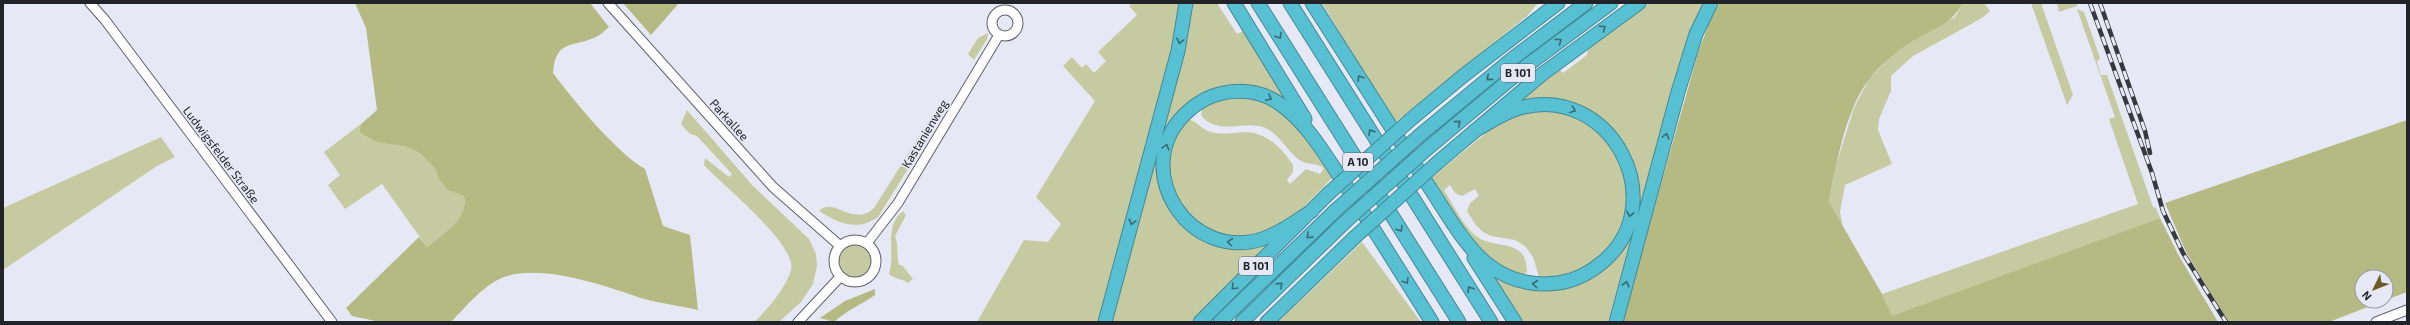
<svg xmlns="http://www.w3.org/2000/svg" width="2410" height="325" font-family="'Exo 2',sans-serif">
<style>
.green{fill:#c6caa1}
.forest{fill:#b5ba82}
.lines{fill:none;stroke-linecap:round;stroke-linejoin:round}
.minor-casing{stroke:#5d606a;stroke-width:11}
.highway-casing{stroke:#448996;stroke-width:15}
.minor{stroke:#fff;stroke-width:9}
.highway{stroke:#57c0d2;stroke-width:13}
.rail-casing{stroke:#38393f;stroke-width:4.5}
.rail{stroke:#e6e9f5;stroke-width:3;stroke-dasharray:9;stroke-linecap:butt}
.highway-bridge-casing{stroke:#448996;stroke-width:15;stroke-linecap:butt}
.highway-bridge{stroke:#57c0d2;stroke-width:13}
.oneway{stroke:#3a6a74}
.labels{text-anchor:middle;stroke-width:3.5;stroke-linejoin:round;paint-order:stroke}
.shield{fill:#e6e9f5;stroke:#5d5e66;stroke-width:1}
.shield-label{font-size:11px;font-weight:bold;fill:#222328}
.street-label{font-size:12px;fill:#222328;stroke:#e6e9f5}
</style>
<rect width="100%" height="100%" fill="#e6e9f5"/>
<path class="green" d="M1132,3H1179L1174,42L1098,322H977L1024,240L1048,242L1061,224L1036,197L1095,101L1063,66L1072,57L1082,68L1086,64L1094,73L1106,61L1098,52L1137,15L1129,6Z
M1192,3H1217L1237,34L1245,30L1290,103L1275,96L1204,95L1159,161L1183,225L1265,243L1268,246L1193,322H1111L1185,47Z
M1322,3H1538L1527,16L1394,123Z
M1649,3H1704L1684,50L1608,322H1516L1486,271L1499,279L1589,278L1637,204L1602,121L1522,103L1520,99L1559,69L1563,73L1587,55L1588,47Z
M1963,3H1984L1990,11L1982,18L1913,56L1891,76V91L1879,119L1878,130L1892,164L1845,185L1840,212L1843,228L1829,202L1836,165L1854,108L1869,79L1889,58L1914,39L1955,17Z
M2031,3H2041L2073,95L2067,105Z
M2057,3H2076L2077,6L2059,12Z
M2077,9L2084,12L2100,58L2097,62L2101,75H2107L2153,207L2156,208L2160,218L1892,317L1882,294L2138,204L2109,119L2115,117Z
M988,33L987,39L974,60L968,54L978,38Z
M1223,97L1258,98L1289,115L1334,176L1300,211L1275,229L1228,239L1189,219L1168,181L1170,145L1187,119C1196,120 1202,130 1211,132C1222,135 1233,133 1245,132C1266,132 1283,149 1293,165V172L1287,180L1290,184L1306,169L1320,174L1324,168C1317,163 1306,165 1298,159C1284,148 1278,130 1259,126C1239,122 1216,135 1201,115L1202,109Z
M687,110L753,186L809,239L816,254L817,266L813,284L801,302L779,322H754C766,312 787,286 791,270C797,244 721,184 704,165L705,158L729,177L732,174L697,136L690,134L681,124Z
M1554,111C1566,114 1577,117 1588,124C1601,132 1609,143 1616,156C1619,162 1624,169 1625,175C1636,219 1603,273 1557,279C1551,279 1544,278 1539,277L1533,257L1525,246L1515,240L1491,236L1483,232L1475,224L1467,211L1470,203L1479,196L1475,189L1462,196L1455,193L1450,185L1444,190C1453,204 1462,224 1475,235C1495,252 1526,235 1527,272L1522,276L1482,256L1430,179L1498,123L1527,112Z
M932,116L939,119L878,217C857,232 838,223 819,211C833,196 853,228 874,208Z
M361,124L359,132L376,142L407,147L421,154L436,170L438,178L447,190L464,196C469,220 443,234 427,247L382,184L345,209L328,185L340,175L324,152Z
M161,137L175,157L157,166L3,270V208Z
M903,211L906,215L895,236C899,246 896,254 899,265H902L913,279L908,283C901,278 896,280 889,274C896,252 883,227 903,211Z
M1362,242L1421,322H1278Z
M839 261a16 16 0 1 1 32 0a16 16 0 1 1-32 0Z"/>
<path class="forest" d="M355,3H590L609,27C605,30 601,35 596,37C573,48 556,38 553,73C574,101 616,152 645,169L663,226L690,235L698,310C677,305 655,303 635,296C600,284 540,264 504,277C482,286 467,306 451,322H380L352,316L346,308L419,237L427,247C443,234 469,219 464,196L447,190L438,178L436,170L421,154L407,147L376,142L359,132L361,124L377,110L366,28Z
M623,3H679L651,35Z
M1720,3H1963C1948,29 1931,28 1908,44C1894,54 1881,64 1870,78C1846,108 1836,164 1829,202L1882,294L1892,316L2160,218L2179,256L2218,322H1622L1698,53L1711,18Z
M2407,120V292L2386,300V277H2362V301H2383L2329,322H2228L2186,252L2165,203Z
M875,289V295C861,305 847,310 834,322L820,318L845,301Z"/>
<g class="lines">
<g class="minor-casing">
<path id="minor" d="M90,3L105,20L332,322
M608,3L773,187L839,245
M992 23a13 13 0 1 1 26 0a13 13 0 1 1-26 0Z
M834 261a21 21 0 1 1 42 0a21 21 0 1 1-42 0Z
M867,243L898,203L999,35
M798,322L840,277
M2376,322L2407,310"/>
</g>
<g class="highway-casing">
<path id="highway" d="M1234,3L1305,119
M1258,3L1459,322
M1290,3L1491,322
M1312,3L1428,185
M1410,120L1463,76L1558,3
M1420,135L1512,59L1586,3
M1428,148L1525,67L1611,3
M1437,163L1541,75L1639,3
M1426,182C1444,208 1464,247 1490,266C1510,281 1534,286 1558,283C1575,281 1591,272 1604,261C1673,200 1609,83 1520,108C1504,112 1489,123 1474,131
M1347,187L1432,322
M1312,211C1297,220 1282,232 1265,238C1191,265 1129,171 1184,115C1195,104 1208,96 1223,93C1244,89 1263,92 1280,104C1309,124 1328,160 1348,189
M1474,258L1515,322
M1105,322L1178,51L1186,3
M1200,322L1328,194
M1220,322L1337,209
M1242,322L1345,222
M1267,322L1355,237
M1616,322L1678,92L1696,34L1711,3"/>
</g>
<use href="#minor" class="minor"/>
<use href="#highway" class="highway"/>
<g class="rail-casing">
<path id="rail" d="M2090,3L2152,173L2163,211L2183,253L2226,322
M2100,3L2145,131L2150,153"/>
</g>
<use href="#rail" class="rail"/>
<g class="highway-bridge-casing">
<path id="highway-bridge" d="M1328,194L1410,120
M1337,209L1420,135
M1345,222L1428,148
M1355,237L1437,163"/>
</g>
<use href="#highway-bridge" class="highway-bridge"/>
</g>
<defs><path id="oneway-chevron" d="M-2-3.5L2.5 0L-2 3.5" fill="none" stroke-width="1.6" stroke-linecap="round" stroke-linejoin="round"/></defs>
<g class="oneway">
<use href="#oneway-chevron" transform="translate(1603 28) rotate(-35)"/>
<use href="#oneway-chevron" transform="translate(1279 36) rotate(58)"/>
<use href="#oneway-chevron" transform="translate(1180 41) rotate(102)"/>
<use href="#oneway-chevron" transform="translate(1559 41) rotate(-37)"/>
<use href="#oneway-chevron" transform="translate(1360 78) rotate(-122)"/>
<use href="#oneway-chevron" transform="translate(1489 78) rotate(140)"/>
<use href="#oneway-chevron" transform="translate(1269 98) rotate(27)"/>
<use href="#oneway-chevron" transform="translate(1573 110) rotate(20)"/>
<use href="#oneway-chevron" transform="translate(1458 123) rotate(-40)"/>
<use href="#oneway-chevron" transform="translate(1371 132) rotate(-122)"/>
<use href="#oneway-chevron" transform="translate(1666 136) rotate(-75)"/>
<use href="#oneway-chevron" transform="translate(1166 147) rotate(-74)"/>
<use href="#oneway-chevron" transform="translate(1630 214) rotate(102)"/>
<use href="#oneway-chevron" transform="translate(1132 222) rotate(105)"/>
<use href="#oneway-chevron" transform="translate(1400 229) rotate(58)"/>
<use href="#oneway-chevron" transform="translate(1309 236) rotate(136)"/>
<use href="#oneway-chevron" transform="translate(1230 242) rotate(-172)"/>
<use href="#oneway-chevron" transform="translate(1406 281) rotate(58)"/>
<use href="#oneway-chevron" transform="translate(1535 284) rotate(-174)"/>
<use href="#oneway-chevron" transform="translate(1626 284) rotate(-75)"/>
<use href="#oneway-chevron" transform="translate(1280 285) rotate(-44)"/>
<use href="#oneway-chevron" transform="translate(1234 287) rotate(135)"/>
<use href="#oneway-chevron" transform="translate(1470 289) rotate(-122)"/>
</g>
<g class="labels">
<g class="shield">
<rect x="1501" y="64" width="34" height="18" rx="3"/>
<rect x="1343" y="153" width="30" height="18" rx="3"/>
<rect x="1239" y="257" width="34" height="18" rx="3"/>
</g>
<g class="shield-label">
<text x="1518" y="77">B 101</text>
<text x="1358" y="166">A 10</text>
<text x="1256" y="270">B 101</text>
</g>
<g class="street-label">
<text transform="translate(729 120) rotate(48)" y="4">Parkallee</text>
<text transform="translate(925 134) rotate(-59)" y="4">Kastanienweg</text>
<text transform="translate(221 155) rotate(53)" y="4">Ludwigsfelder Straße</text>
</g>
</g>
<rect width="2410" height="325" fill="none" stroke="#222328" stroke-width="8"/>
<g transform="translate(2374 289) rotate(227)"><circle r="19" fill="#e6e9f5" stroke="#989aa3"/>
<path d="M0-3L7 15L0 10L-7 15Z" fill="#6c5b29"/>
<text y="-6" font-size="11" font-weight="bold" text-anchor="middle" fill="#222328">N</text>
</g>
</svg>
